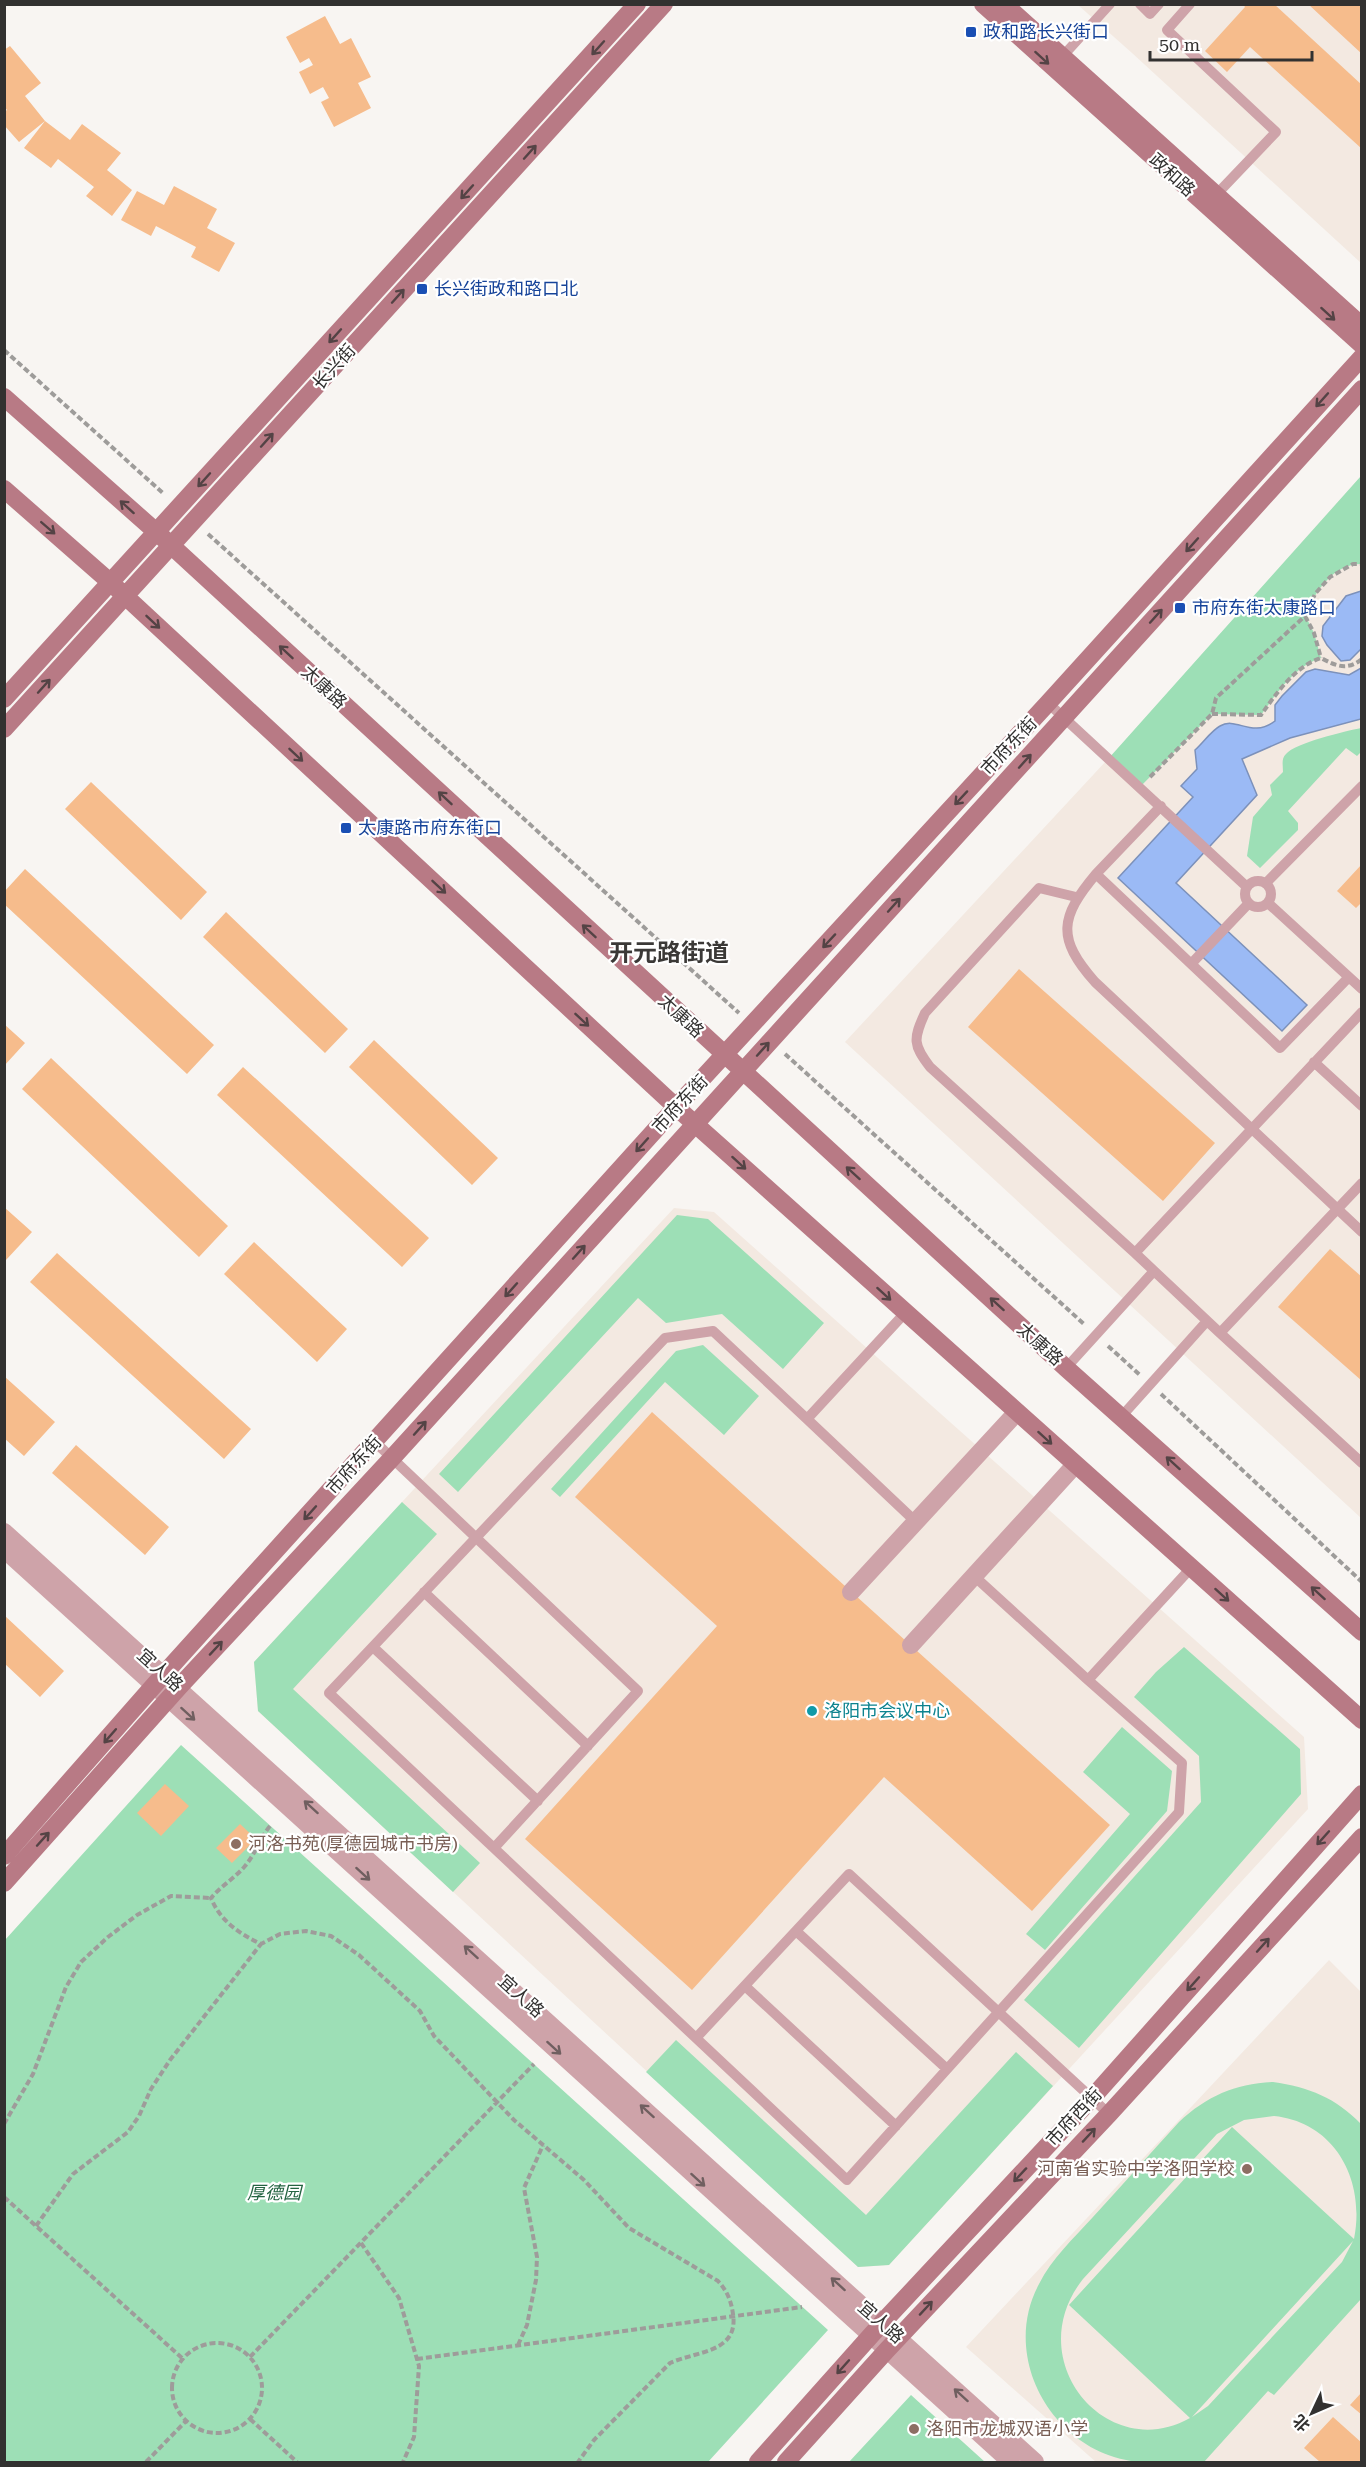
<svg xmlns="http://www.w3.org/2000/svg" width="1366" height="2467" font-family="'Roboto Serif','Noto Sans SC',serif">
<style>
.built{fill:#f3e9e1}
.green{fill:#9ddfb6;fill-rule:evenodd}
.water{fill:#9bbaf5;stroke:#7c91ba;stroke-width:1.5}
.building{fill:#f6bc8c}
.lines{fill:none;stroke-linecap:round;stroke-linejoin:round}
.path{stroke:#9e9c9a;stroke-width:4;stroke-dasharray:6 3;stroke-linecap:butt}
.lane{stroke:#cea3a9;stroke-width:10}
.street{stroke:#cea3a9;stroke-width:18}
.secondary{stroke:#b87a85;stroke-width:18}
.oneway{stroke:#544345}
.oneway2{stroke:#705f60}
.transit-dot{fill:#1a4fb4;stroke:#fff;stroke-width:2}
.culture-dot{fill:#0f9aa8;stroke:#fff;stroke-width:2}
.education-dot{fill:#8d6e63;stroke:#fff;stroke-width:2}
.labels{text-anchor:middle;stroke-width:4.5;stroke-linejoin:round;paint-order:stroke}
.transit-label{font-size:18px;fill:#164399;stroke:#fff;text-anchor:start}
.street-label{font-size:18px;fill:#323130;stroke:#fff}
.culture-label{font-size:18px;fill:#0d838f;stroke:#fff;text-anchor:start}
.education-label{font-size:18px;fill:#785e54;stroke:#fff;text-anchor:start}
.park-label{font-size:18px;font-style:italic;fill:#246442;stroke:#fff}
.district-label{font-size:24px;font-weight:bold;fill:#3b3937;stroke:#fff}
</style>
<rect width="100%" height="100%" fill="#f8f5f2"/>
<path class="built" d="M1078,5H1361V263L1132,53Z
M1361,476V1518L845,1042L1120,746Z
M674,1208L714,1212L1304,1737L1308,1809L889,2265L858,2267L258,1711L254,1662Z
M1329,1960L1361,1992V2462H1096L966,2347Z"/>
<path class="green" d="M1361,476V564C1333,564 1315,592 1305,615L1314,633L1321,658C1295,666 1276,694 1261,715L1212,714L1140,787L1109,758Z
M1361,728V752L1357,756L1346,748L1288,811L1298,823V830L1260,868L1247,856L1253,817L1272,795L1270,785L1283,772C1283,766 1281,758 1286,754C1295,743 1346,731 1361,728Z
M677,1215L708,1219L824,1323L783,1369L722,1314L666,1323L638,1298L458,1492L439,1474Z
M703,1345L759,1396L724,1435L665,1382L560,1497L551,1489L676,1351Z
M402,1502L437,1534L293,1689L480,1863L453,1892L258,1711L254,1662Z
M1184,1647L1300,1749L1301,1794L1079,2048L1024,2000L1201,1802L1199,1756L1134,1697L1156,1672Z
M1122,1727L1172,1771L1167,1811L1045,1950L1026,1934L1130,1814L1083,1772Z
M181,1745L828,2330L708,2462H5V1940Z
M676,2040L866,2215L1016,2052L1053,2086L889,2265L858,2267L646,2072Z
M1273,2082C1309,2087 1336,2098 1361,2124V2299L1274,2395L1268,2391L1204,2462C1173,2463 1143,2466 1114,2457C1044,2435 1003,2351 1039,2284C1052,2258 1074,2238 1093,2217C1122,2185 1150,2154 1179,2122C1207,2096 1235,2084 1273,2082ZM1274,2116C1334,2122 1366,2179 1354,2239L1232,2127L1069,2305L1190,2418C1107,2465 1019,2360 1083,2279L1217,2134L1244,2120ZM1353,2241L1342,2262L1208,2406L1192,2417Z
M911,2395L985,2462H849Z"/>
<path class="water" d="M1361,591V649L1350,660L1341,661L1327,645L1322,636L1323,626L1346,596Z
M1361,668V719L1290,738L1242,759L1257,795L1176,883L1307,1005L1282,1031L1118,878L1193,797L1181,786L1197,769L1195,750C1203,743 1211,731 1220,726C1237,716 1251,739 1275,721V705L1282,696L1306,672L1315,669L1349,675Z"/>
<path class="building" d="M1243,4H1274L1362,85V149L1250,47L1227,72L1205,51L1245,7Z
M1308,4H1362V54Z
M325,16L340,44L351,38L371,77L358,83L371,108L334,127L321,102L329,98L323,87L310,94L299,72L313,65L309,58L300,63L286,37Z
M10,46L41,83L25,96L45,121L19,142L4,125V112L7,110L4,106V50Z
M45,121L70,140L82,124L121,153L107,170L132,190L112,216L86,196L94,187L58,159L51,168L24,148Z
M174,186L217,209L207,228L235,243L219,272L191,257L196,247L156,226L151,236L121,220L137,191L164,205Z
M91,782L207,892L181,920L65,809Z
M1362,864V902L1356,908L1337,891Z
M25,869L214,1045L187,1074L4,904V892Z
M226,912L348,1029L325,1053L203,937Z
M1019,969L1215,1143L1163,1201L968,1027Z
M4,1024L25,1043L4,1066Z
M374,1040L498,1158L472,1185L349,1067Z
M51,1058L228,1226L199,1257L22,1089Z
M243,1067L429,1238L402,1267L217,1095Z
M4,1207L32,1232L6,1260L4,1259Z
M254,1242L347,1329L317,1362L224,1274Z
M1330,1249L1362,1277V1381L1278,1307Z
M57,1253L251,1429L224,1459L30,1282Z
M4,1376L55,1422L24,1456L4,1438Z
M652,1412L1110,1825L1032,1911L884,1777L692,1990L525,1839L717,1626L575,1497Z
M76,1445L169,1527L145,1555L52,1473Z
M4,1615L64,1671L40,1697L4,1663Z
M165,1784L189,1806L161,1836L137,1813Z
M240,1824L256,1839L232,1863L216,1848Z
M1362,2392V2415L1350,2405Z
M1333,2417L1362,2443V2462H1320L1304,2448Z"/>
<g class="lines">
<path class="path" d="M4,350L164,494
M208,534L739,1013
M1305,616L1314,633L1321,658
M1212,714L1261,715C1276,694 1295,666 1321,658C1336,666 1347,671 1362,659
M1150,777L1212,714L1216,698L1305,616L1315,594L1330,577L1353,564H1362
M785,1054L1084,1324
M1108,1346L1140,1375
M1161,1394L1362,1582
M270,1826C260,1838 256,1853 245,1866C235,1878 221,1886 211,1898C220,1921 240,1934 261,1944L280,1934L306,1931L331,1936L359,1955L420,2011L434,2036L514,2120L584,2180L629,2228L718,2281C727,2291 731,2300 733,2314C739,2353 696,2351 670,2363L594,2440L578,2462
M4,2124L33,2074L66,1987L81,1962L108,1937L137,1915L171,1896L211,1898
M4,2197L182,2358
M36,2226L73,2174L128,2132L139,2116L151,2089L170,2060L261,1944
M361,2243L399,2298L419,2366L414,2437L403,2462
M172 2388a45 45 0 1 1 90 0a45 45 0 1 1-90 0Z
M518,2345L527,2325L536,2280L537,2257L524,2188L543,2145
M250,2357L534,2064
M417,2359L802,2307
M250,2419L297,2462
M146,2462L186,2421"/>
<path class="lane" d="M1140,4L1150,14L1159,4
M1190,4L1167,30L1276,132L1215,196
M1062,57L1110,4
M1048,703L1247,887
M1161,806L1096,874L1280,1048L1349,977
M1096,874C1060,917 1056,938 1095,982L1362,1232
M1245 894a13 13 0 1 1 26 0a13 13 0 1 1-26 0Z
M1266,883L1362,786
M1076,897L1039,888L925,1013C913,1039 913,1045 930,1067L1135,1253
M1268,903L1362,989
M1191,964L1249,903
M1362,1012L1135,1253L1220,1333L1362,1183
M1314,1062L1362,1106
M905,1313L807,1419L713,1331L665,1338L329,1693L847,2180L1179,1812L1182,1763L1088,1680L1191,1568
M1220,1333L1362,1463
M1066,1368L1154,1271
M1121,1417L1207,1321
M807,1419L916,1522
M375,1442L638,1691L494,1848
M974,1576L1088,1680
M424,1592L588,1746
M373,1647L538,1801
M796,1931L947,2069
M745,1986L896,2126
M696,2038L849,1874L1109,2114"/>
<path class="street" d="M4,1532L1035,2462
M4,1549L1011,2462
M851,1592L1017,1412
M911,1645L1075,1465"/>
<path class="secondary" d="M983,4L1362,345
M1004,4L1362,326
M4,397L162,537L1066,1368L1362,1632
M4,489L110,582L676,1107L1362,1720
M4,699L637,4
M4,729L664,4
M4,1856L164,1674L676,1107L1048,703L1362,357
M4,1883L179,1687L393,1457L1362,389
M758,2462L882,2323L1092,2098L1362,1794
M786,2462L886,2351L1109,2114L1362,1837"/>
</g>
<defs><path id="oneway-shaft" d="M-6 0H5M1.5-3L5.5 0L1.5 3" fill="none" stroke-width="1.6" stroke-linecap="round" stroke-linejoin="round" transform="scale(1.5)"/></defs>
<g class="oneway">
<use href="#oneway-shaft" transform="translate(598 48) rotate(132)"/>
<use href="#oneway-shaft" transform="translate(1042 58) rotate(42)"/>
<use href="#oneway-shaft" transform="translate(530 152) rotate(-48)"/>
<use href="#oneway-shaft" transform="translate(467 192) rotate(132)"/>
<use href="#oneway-shaft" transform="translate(398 296) rotate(-48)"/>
<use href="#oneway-shaft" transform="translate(1328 314) rotate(42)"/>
<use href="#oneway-shaft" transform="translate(335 336) rotate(132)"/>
<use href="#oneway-shaft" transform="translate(1322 400) rotate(132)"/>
<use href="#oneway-shaft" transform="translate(267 440) rotate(-48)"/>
<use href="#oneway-shaft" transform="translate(204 480) rotate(132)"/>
<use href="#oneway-shaft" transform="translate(127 507) rotate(-138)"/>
<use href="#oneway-shaft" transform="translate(48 528) rotate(41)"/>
<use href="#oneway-shaft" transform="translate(1192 545) rotate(132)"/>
<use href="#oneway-shaft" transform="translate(1156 616) rotate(-48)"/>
<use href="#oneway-shaft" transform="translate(153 622) rotate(43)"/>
<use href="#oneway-shaft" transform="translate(286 652) rotate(-137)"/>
<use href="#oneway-shaft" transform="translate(44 686) rotate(-48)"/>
<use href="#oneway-shaft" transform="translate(296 755) rotate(43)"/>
<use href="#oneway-shaft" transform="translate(1025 761) rotate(-48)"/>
<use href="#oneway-shaft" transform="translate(445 798) rotate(-137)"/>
<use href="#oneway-shaft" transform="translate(961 798) rotate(133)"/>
<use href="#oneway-shaft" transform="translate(439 887) rotate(43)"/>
<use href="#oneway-shaft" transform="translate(894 905) rotate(-48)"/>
<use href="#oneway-shaft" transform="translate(589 931) rotate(-137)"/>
<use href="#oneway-shaft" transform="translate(829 941) rotate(133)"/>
<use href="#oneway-shaft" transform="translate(582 1020) rotate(43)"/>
<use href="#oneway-shaft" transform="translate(763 1049) rotate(-48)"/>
<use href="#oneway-shaft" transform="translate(642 1145) rotate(132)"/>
<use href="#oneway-shaft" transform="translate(739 1163) rotate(42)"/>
<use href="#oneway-shaft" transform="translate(853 1173) rotate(-138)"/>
<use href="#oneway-shaft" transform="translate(579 1252) rotate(-48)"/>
<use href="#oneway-shaft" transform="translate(511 1290) rotate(132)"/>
<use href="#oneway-shaft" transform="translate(884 1294) rotate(42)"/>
<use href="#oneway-shaft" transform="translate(997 1304) rotate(-138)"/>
<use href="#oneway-shaft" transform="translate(420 1428) rotate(-48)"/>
<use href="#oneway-shaft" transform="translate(1045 1438) rotate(42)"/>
<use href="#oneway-shaft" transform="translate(1173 1463) rotate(-138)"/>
<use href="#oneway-shaft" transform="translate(310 1513) rotate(132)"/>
<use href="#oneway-shaft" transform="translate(1318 1593) rotate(-138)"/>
<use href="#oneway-shaft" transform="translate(1222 1595) rotate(42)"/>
<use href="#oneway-shaft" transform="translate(216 1648) rotate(-47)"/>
<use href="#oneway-shaft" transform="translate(110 1736) rotate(131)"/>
<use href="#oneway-shaft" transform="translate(1323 1838) rotate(132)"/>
<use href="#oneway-shaft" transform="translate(43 1839) rotate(-48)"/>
<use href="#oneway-shaft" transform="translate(1263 1945) rotate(-48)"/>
<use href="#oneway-shaft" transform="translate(1193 1984) rotate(132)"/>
<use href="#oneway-shaft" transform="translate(1089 2135) rotate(-47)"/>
<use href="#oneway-shaft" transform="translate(1020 2175) rotate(133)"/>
<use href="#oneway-shaft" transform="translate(926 2308) rotate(-47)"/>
<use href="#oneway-shaft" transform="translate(843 2367) rotate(132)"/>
</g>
<g class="oneway2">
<use href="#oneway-shaft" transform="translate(188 1714) rotate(42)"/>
<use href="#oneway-shaft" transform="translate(311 1807) rotate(-138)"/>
<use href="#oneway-shaft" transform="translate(363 1874) rotate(42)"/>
<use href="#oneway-shaft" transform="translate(471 1952) rotate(-138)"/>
<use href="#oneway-shaft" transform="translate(554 2048) rotate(42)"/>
<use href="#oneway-shaft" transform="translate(647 2111) rotate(-138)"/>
<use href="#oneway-shaft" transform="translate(698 2180) rotate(42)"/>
<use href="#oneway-shaft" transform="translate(838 2284) rotate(-138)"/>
<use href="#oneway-shaft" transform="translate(961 2395) rotate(-138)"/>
</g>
<g class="transit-dot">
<rect x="965" y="26" width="12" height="12" rx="3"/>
<rect x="416" y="283" width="12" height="12" rx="3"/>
<rect x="1174" y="602" width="12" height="12" rx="3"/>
<rect x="340" y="822" width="12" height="12" rx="3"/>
</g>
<circle class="culture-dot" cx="812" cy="1711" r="6"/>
<g class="education-dot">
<circle cx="236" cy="1844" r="6"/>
<circle cx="1247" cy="2169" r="6"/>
<circle cx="914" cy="2429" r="6"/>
</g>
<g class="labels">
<g class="transit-label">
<text x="983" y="38">政和路长兴街口</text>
<text x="434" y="295">长兴街政和路口北</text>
<text x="1192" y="614">市府东街太康路口</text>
<text x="358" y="834">太康路市府东街口</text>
</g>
<g class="street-label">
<text transform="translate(1172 175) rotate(42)" y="6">政和路</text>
<text transform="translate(334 367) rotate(-48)" y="6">长兴街</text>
<text transform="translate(324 687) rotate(43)" y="6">太康路</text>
<text transform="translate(1009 746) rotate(-47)" y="6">市府东街</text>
<text transform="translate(681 1016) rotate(43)" y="6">太康路</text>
<text transform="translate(680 1104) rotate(-47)" y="6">市府东街</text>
<text transform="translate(1040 1344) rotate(42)" y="6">太康路</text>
<text transform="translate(354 1465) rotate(-48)" y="6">市府东街</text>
<text transform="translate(160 1670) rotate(42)" y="6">宜人路</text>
<text transform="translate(521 1996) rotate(42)" y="6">宜人路</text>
<text transform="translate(1074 2117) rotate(-47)" y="6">市府西街</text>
<text transform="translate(881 2322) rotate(41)" y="6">宜人路</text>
</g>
<g class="culture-label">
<text x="824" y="1717">洛阳市会议中心</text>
</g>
<g class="education-label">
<text x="248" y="1850">河洛书苑(厚德园城市书房)</text>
<text x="1235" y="2175" text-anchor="end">河南省实验中学洛阳学校</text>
<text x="926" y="2435">洛阳市龙城双语小学</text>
</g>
<g class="park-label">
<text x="274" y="2199">厚德园</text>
</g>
<g class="district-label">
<text x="669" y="961">开元路街道</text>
</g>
</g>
<rect width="1366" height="2467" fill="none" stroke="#323130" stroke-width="12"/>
<g transform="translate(1312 2413) rotate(226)" stroke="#ffffff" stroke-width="4.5" paint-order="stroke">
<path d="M0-4.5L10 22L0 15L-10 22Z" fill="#323130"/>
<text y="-9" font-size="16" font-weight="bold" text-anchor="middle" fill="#323130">北</text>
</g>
<path d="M1150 51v9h162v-9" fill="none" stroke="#323130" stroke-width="3"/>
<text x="1159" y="51" font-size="18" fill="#323130" stroke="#ffffff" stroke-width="4.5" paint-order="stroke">50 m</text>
</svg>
